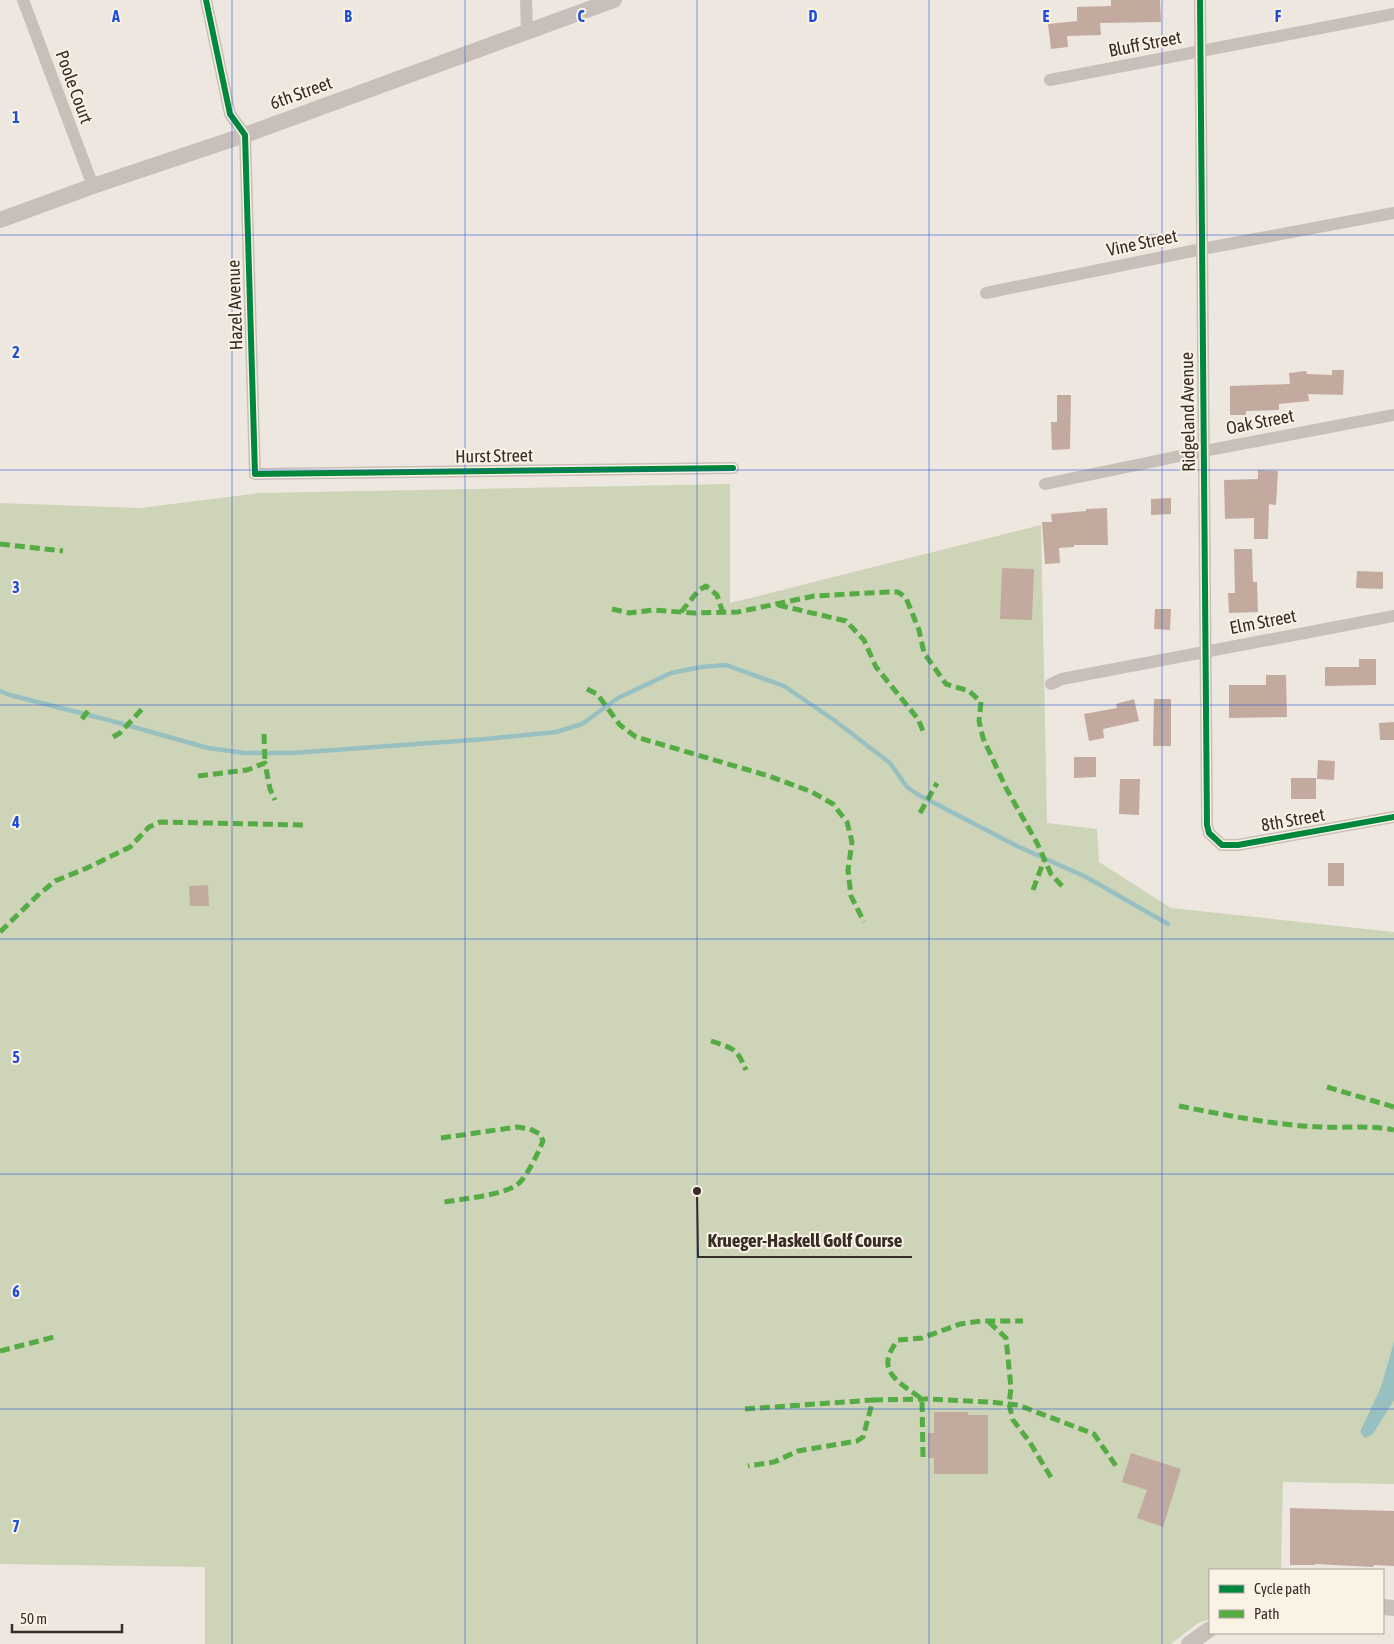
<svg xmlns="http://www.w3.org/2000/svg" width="1394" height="1644" font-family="'Asap Condensed',sans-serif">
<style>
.green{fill:#ced4b7}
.water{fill:#99c0c1}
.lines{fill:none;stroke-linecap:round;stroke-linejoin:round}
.stream{stroke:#99c0c1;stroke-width:4.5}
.building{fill:#c3aa9f}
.minor{stroke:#c7bfb8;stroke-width:12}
.tertiary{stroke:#c7bfb8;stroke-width:16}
.quiet{stroke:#55ab44;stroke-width:5;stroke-dasharray:10 5;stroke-linecap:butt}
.cycleway-casing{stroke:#fbf2e6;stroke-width:9}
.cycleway{stroke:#00873e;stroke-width:6}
.grid{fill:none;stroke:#1d4ed8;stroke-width:1;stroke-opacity:0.55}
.labels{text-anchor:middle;stroke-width:4;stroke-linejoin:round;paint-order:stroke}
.street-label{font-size:18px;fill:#382c26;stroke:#fbf2e6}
.grid-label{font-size:16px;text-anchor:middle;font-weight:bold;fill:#1d4ed8;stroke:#fbf2e6;stroke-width:4;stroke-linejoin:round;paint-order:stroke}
.leader{fill:none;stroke:#382c26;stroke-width:2}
.callout-dot{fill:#382c26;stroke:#fbf2e6;stroke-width:2}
.callout-label{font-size:19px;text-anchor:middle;font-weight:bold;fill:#382c26;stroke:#fbf2e6;stroke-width:4;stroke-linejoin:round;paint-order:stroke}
</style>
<rect width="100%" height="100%" fill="#eee7df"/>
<path class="green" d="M730,484V603L1041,525L1047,823L1097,829L1099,862L1171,908L1394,932V1484L1283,1482L1281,1570H1210V1619L1198,1623L1171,1644H205V1567L0,1564V503L140,508L260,493Z"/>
<path class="water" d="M1394,1342V1400L1373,1434L1365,1438L1360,1432L1381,1387Z"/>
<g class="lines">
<path class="stream" d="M0,691L10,695L112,721L208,748L245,753H292L486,739L556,732L582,724L618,698L671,673L701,667L726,665L784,686L834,720L890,763L907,787L917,794L1017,846L1086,877L1168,924"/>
</g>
<path class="building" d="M1111,0H1160L1161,22L1100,23L1101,35L1067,36L1068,47L1051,49L1048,24L1077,21V7L1111,6Z
M1332,370H1344L1343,395L1308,394L1309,401L1279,404V410L1246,411V415H1230V386L1290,384L1289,373L1306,371L1307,374L1332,375Z
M1057,395H1071L1070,449L1052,450L1051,422H1057Z
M1258,470L1278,471L1276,505L1269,504L1268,539H1254V518L1225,519L1224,480L1258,479Z
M1171,498V514L1151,515V499Z
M1107,508L1108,545H1074V547L1059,548L1060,563L1045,564L1042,522H1052L1051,514L1086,511V509Z
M1234,549H1252L1253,582H1257L1258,612L1229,613L1228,593H1235Z
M1002,568L1034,569L1032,620L1000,619Z
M1357,571L1383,572V589L1356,588Z
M1155,609H1171L1170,630L1154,629Z
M1359,659H1376V685L1325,686V667H1359Z
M1266,675H1286L1287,717L1229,718V685H1266Z
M1134,699L1139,721L1103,729L1104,738L1089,741L1084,714L1117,708L1116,704Z
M1154,699H1171V746H1153Z
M1394,722V740H1380L1379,723Z
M1074,757H1096V777L1074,778Z
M1318,760L1335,761L1334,780L1317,779Z
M1291,778H1316V799H1291Z
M1120,779H1140L1139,815L1119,814Z
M1328,863H1344V886H1328Z
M208,885L209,906H190L189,886Z
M934,1412H968V1415H988V1474H934V1458H928V1433H934Z
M1131,1453L1181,1469L1163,1527L1137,1518L1147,1490L1122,1482Z
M1290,1508L1394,1511V1566L1374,1565L1373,1567L1315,1564V1565H1290Z"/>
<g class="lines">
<path class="minor" d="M23,0L93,186
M206,0L230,114L245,135L255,474L733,468
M526,0L527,33
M1200,0L1207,825L1209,833L1222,845H1238L1394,817
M1050,80L1394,14
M986,293L1202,249L1394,213
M1045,484L1204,451L1394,415
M1051,684L1062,679L1394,616"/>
<path class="tertiary" d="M0,220L93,186L245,135L614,0
M1383,1607L1394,1608
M1189,1644L1210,1629"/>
<path class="quiet" d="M0,544L63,551
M778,605L846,621L864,640L876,667L918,719L923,731
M612,609L629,613L653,610L693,613L738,612L814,596L888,592H898L906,598L919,630L924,653L946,684L969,691L981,702L979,721L983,738L1006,788L1037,843L1051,874L1063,887
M681,612L699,590L706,586L717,595L723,613
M587,689L597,694L620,725L636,737L769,776L812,792L833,804L847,822L852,842L848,870L851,896L864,922
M82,719L90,708
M264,734L265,763
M113,737L120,733L142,709
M198,776L247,770L265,763L270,789L275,800
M920,813L937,783
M1033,890L1044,860
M0,932L37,896L55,881L87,868L130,847L149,827L160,822L305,825
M711,1041C734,1049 736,1047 746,1070
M1327,1087L1394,1107
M1179,1106C1226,1115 1273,1125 1321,1127C1345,1128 1370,1125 1394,1130
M441,1138L517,1127L530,1129L540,1134L543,1141C538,1153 527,1177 517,1185C502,1195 463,1199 444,1202
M989,1322L1006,1338L1011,1388L1009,1404L1013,1420L1029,1441L1052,1479
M0,1351L54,1337
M873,1400L926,1399L990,1402L1018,1405L1094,1434L1116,1466
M745,1409L873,1400L863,1437L857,1441L798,1451L774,1462L748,1466
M923,1457L922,1399C899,1382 873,1371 898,1340L922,1338L960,1324L981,1321H1023"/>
<g class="cycleway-casing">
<path id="cycleway" d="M206,0L230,114L245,135L255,474L733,468
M1200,0L1207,825L1209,833L1222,845H1238L1394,817"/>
</g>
<use href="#cycleway" class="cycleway"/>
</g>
<path class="grid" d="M232,0V1644M465,0V1644M697,0V1644M929,0V1644M1162,0V1644M0,235H1394M0,470H1394M0,705H1394M0,939H1394M0,1174H1394M0,1409H1394"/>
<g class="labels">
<g class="street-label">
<text transform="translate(1145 44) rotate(-11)" y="6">Bluff Street</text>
<text transform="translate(74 87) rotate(70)" y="6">Poole Court</text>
<text transform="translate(301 93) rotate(-20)" y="6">6th Street</text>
<text transform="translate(1142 243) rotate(-12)" y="6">Vine Street</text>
<text transform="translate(235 305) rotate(-92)" y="6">Hazel Avenue</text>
<text transform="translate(1188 412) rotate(-91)" y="6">Ridgeland Avenue</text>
<text transform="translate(1260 422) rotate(-11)" y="6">Oak Street</text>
<text transform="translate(494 456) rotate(-1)" y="6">Hurst Street</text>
<text transform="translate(1263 622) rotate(-11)" y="6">Elm Street</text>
<text transform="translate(1293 820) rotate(-10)" y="6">8th Street</text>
</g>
</g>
<g class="grid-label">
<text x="116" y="22">A</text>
<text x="348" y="22">B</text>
<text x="581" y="22">C</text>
<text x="813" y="22">D</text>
<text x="1046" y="22">E</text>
<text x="1278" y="22">F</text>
<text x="16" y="123">1</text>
<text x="16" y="358">2</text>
<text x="16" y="593">3</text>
<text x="16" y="828">4</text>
<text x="16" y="1063">5</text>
<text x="16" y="1297">6</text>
<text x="16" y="1532">7</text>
</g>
<path class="leader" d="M697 1191L698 1257H912"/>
<circle class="callout-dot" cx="697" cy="1191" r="5"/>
<g class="callout-label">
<text x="805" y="1247">Krueger-Haskell Golf Course</text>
</g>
<rect x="1209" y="1569" width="175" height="65" fill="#fbf2e6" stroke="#ada399"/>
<rect x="1219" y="1585" width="25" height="8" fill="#00873e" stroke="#ada399"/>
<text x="1254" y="1594" font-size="15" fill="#382c26">Cycle path</text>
<rect x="1219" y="1610" width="25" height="8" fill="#55ab44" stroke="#ada399"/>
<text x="1254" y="1619" font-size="15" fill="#382c26">Path</text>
<path d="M12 1624v8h110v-8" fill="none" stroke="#382c26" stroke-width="2.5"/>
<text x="20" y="1624" font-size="15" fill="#382c26" stroke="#fbf2e6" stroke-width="4" paint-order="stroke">50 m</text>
</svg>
